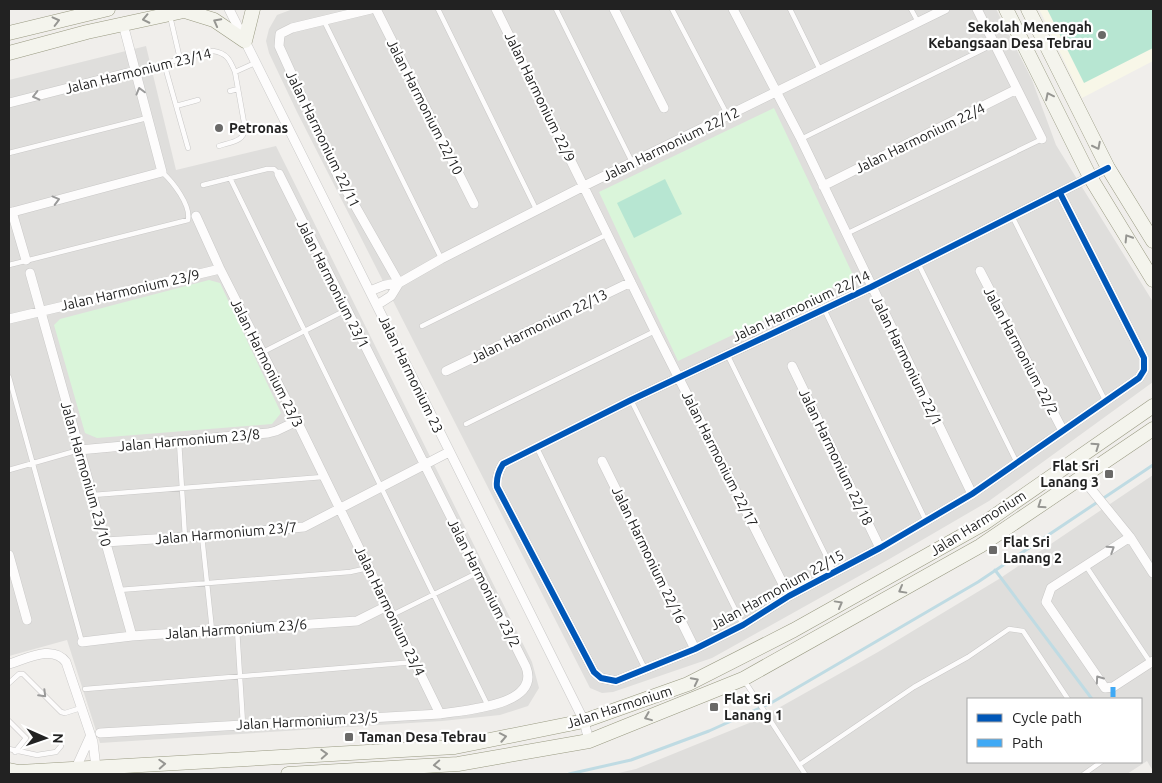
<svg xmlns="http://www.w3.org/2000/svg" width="1162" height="783" font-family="Ubuntu,sans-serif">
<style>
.residential{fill:#dfdedc;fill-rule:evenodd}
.education{fill:#f8f7e8}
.park{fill:#daf5da}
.pitch{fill:#b7e6d2}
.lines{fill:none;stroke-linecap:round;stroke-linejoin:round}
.stream{stroke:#bfdbe3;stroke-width:3}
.lane-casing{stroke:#c9c8c7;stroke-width:5.5}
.street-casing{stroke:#c9c8c7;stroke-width:10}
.secondary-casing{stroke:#999a82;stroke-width:15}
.lane{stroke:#fdfcfc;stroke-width:4.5}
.street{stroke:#fdfcfc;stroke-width:9}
.secondary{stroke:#f4f4ed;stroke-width:14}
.quiet{stroke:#3fa9f5;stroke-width:5;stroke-dasharray:10 5;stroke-linecap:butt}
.cycleway-casing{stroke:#fff;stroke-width:9}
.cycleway{stroke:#0057b8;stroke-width:6}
.oneway{stroke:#969692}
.oneway2{stroke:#9a9a9a}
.poi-dot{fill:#6a6968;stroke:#fff;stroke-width:2}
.labels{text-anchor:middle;stroke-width:4.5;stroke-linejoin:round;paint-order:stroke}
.poi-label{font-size:14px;font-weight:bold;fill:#222;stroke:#fff;text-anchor:start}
.street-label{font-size:14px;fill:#222;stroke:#fff}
</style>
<rect width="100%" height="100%" fill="#f0eeeb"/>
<path class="residential" d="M293,9H996L1032,80L1056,145L1153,302V382L989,501L886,561L712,658L613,692L602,693L590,688L297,112L269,53L266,41L269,29L277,15Z
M146,46L176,170L276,146L532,662L539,688L528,706L500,715L442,721L100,743L67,640L9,656V80Z
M1153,475V771L1147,761L1127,774H614L636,769L759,719L878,652L999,579ZM968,699H1141V762H968Z"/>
<path class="education" d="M1039,9H1153V61L1082,98Z"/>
<path class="park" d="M774,108L854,277L678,361L599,192Z
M209,280L220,283L281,413L272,424L97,438L85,433L54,325L60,319Z"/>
<path class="pitch" d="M1047,9H1153V48L1084,83Z
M665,179L682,214L634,238L617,203Z"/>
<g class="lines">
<path class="stream" d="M995,570L1092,699
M569,774L631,760L709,731L771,703L978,582L1153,465"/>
<g class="lane-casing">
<path id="lane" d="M438,9L537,211
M556,9L632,162
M672,9L728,116
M790,9L820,70
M911,9L918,22
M170,16L180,59
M324,21L441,258
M164,63L188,148
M135,71L213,51C227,53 230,60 235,72L255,63
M230,91L238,89
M176,106L198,100
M801,139L994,44
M219,146C231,142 244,142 245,128L235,72
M9,153L147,118
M230,178L488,706
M203,185L267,169H274L279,174
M1012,216L1106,402
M846,234L1042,139
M918,263L1017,463
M9,265L188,220C191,205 173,182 162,172
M824,309L926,521
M422,326L608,234
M263,352L346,310
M727,354L834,572
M9,377L82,642
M631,400L743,625
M466,424L655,331
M179,441L185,537
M537,448L645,669
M9,470L79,450
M93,495L323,477
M202,536L212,630
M1086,566L1150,662
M119,590L350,572L368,568
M392,615L479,572
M237,629L243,724
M744,680L805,774
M9,683L19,674H23L61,712L65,713L81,708
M85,689L415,662
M9,721L26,738L15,752
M9,749L37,755L56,752L61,746
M799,765L914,687L968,657L1009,629L1023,631L1068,699
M1084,774L1101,762"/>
</g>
<g class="street-casing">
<path id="street" d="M229,9L584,721L589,741
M371,9L292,28L280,34L279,46L337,174L399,283
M376,9L474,204
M496,9L655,331L789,596
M614,9L664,108
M733,9L801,139L972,494
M977,9L1042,139
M9,103L135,71
M823,186L1017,89
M1060,193L1144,358V370L1139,378L972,494L880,548L789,596L743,625L695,649L616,681L601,678L594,672L497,487C496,478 498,472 503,464L631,400L871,287L1108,168
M12,212L26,260
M9,213L162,172L123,24
M196,216L220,269L297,421L440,714
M980,271L1063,431
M30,273L132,636
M370,291L385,285L399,283L441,259L584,186L945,9
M377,305L391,296L399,283
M9,319L220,269
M792,366L880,548
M446,371L631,282
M79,450L268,433L276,431L297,421
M602,461L695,649
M1082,478L1130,537L1153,573
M1130,537L1051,588L1046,602L1105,688L1113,687L1153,661
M105,542L202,536L304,527L449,452
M9,555L27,620
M82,642L132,636L357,621L387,606
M9,664C26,659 53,644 66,662L93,742L96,768
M100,733L440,714C464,710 541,706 526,667L279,174
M76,768L90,737"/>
</g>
<g class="secondary-casing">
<path id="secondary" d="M1006,9L1090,177L1153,280
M1028,9L1108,168L1153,241
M185,11L214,20L245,41L253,9
M9,33L108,9
M9,53L87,32L193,9
M9,770L19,772L455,747L584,721L688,684L794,630L983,524L1153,406
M288,774L458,764L589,741L743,679L980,546L1153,429"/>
</g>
<use href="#lane" class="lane"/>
<use href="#street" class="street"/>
<use href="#secondary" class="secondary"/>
<path class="quiet" d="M1113,687V699"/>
<g class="cycleway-casing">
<path id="cycleway" d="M1060,193L1144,358V370L1139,378L972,494L880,548L789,596L743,625L695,649L616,681L601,678L594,672L497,487C496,478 498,472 503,464L631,400L871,287L1108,168"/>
</g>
<use href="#cycleway" class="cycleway"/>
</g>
<defs><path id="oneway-chevron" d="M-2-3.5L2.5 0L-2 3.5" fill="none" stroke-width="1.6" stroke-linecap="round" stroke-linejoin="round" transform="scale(1.25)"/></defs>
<g class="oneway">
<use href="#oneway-chevron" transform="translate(146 19) rotate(168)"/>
<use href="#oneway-chevron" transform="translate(56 21) rotate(-14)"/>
<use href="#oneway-chevron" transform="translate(217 22) rotate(-152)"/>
<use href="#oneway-chevron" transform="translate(1049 96) rotate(-116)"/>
<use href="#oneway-chevron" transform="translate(1097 146) rotate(63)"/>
<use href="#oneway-chevron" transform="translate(1128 238) rotate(-122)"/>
<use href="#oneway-chevron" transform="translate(1096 446) rotate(-35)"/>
<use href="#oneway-chevron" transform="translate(1041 505) rotate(146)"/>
<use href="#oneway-chevron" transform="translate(902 590) rotate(151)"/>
<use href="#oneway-chevron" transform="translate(839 604) rotate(-29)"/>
<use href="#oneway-chevron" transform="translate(695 681) rotate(-27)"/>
<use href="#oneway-chevron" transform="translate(648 717) rotate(158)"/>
<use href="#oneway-chevron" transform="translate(503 737) rotate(-11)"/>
<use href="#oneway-chevron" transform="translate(324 754) rotate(-3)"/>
<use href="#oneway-chevron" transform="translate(162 764) rotate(-3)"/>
<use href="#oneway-chevron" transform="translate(437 765) rotate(176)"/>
</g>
<g class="oneway2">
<use href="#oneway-chevron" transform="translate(140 91) rotate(-105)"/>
<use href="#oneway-chevron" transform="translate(36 96) rotate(166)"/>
<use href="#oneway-chevron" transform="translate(56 200) rotate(-15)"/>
<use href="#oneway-chevron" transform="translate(1111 549) rotate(-33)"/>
<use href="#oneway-chevron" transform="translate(1099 679) rotate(-125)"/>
<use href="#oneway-chevron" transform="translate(43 694) rotate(45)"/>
</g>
<g class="poi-dot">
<circle cx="1102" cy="35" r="5"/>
<circle cx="219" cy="128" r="5"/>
<rect x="1104" y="469" width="10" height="10" rx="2.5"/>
<rect x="988" y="545" width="10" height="10" rx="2.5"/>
<rect x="709" y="702" width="10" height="10" rx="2.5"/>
<rect x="344" y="732" width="10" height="10" rx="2.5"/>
</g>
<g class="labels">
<g class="poi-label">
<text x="1092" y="32" text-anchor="end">Sekolah Menengah<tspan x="1092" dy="16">Kebangsaan Desa Tebrau</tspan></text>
<text x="229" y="133">Petronas</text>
<text x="1099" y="471" text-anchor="end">Flat Sri<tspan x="1099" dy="16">Lanang 3</tspan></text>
<text x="1003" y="547">Flat Sri<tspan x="1003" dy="16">Lanang 2</tspan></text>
<text x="724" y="704">Flat Sri<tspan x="724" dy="16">Lanang 1</tspan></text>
<text x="359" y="742">Taman Desa Tebrau</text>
</g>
<g class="street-label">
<text transform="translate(138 71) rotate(-14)" y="5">Jalan Harmonium 23/14</text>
<text transform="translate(540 97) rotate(64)" y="5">Jalan Harmonium 22/9</text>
<text transform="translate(425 107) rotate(63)" y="5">Jalan Harmonium 22/10</text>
<text transform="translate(920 138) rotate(-26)" y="5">Jalan Harmonium 22/4</text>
<text transform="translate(323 139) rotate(64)" y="5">Jalan Harmonium 22/11</text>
<text transform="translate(671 144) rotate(-26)" y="5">Jalan Harmonium 22/12</text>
<text transform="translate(333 284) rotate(63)" y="5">Jalan Harmonium 23/1</text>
<text transform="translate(130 290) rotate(-13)" y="5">Jalan Harmonium 23/9</text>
<text transform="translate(801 306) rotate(-25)" y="5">Jalan Harmonium 22/14</text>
<text transform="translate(539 326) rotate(-26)" y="5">Jalan Harmonium 22/13</text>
<text transform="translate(1021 351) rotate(62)" y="5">Jalan Harmonium 22/2</text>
<text transform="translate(907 361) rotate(64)" y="5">Jalan Harmonium 22/1</text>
<text transform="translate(267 363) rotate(63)" y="5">Jalan Harmonium 23/3</text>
<text transform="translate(411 374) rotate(64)" y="5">Jalan Harmonium 23</text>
<text transform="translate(189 440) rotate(-5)" y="5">Jalan Harmonium 23/8</text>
<text transform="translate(836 457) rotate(64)" y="5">Jalan Harmonium 22/18</text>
<text transform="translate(720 459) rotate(63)" y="5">Jalan Harmonium 22/17</text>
<text transform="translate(86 474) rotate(74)" y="5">Jalan Harmonium 23/10</text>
<text transform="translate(978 523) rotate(-32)" y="5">Jalan Harmonium</text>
<text transform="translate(226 533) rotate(-5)" y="5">Jalan Harmonium 23/7</text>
<text transform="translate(649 555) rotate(64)" y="5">Jalan Harmonium 22/16</text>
<text transform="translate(484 583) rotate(63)" y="5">Jalan Harmonium 23/2</text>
<text transform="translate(777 590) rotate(-29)" y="5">Jalan Harmonium 22/15</text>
<text transform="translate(390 611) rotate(64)" y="5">Jalan Harmonium 23/4</text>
<text transform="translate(236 629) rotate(-4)" y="5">Jalan Harmonium 23/6</text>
<text transform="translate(619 707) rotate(-18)" y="5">Jalan Harmonium</text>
<text transform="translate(307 721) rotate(-3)" y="5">Jalan Harmonium 23/5</text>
</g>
</g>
<rect width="1162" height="783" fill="none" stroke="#222222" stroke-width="20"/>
<rect x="967" y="698" width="175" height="65" fill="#ffffff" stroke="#a7a7a7"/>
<rect x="977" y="714" width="25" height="8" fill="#0057b8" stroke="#a7a7a7"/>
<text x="1012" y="723" font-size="15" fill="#222222">Cycle path</text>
<rect x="977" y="739" width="25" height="8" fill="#3fa9f5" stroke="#a7a7a7"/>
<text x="1012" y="748" font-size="15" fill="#222222">Path</text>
<g transform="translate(45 738) rotate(92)" stroke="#ffffff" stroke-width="4" paint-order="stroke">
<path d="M0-4L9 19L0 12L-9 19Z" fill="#222222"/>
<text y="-8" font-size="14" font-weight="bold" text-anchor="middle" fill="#222222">N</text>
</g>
</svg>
